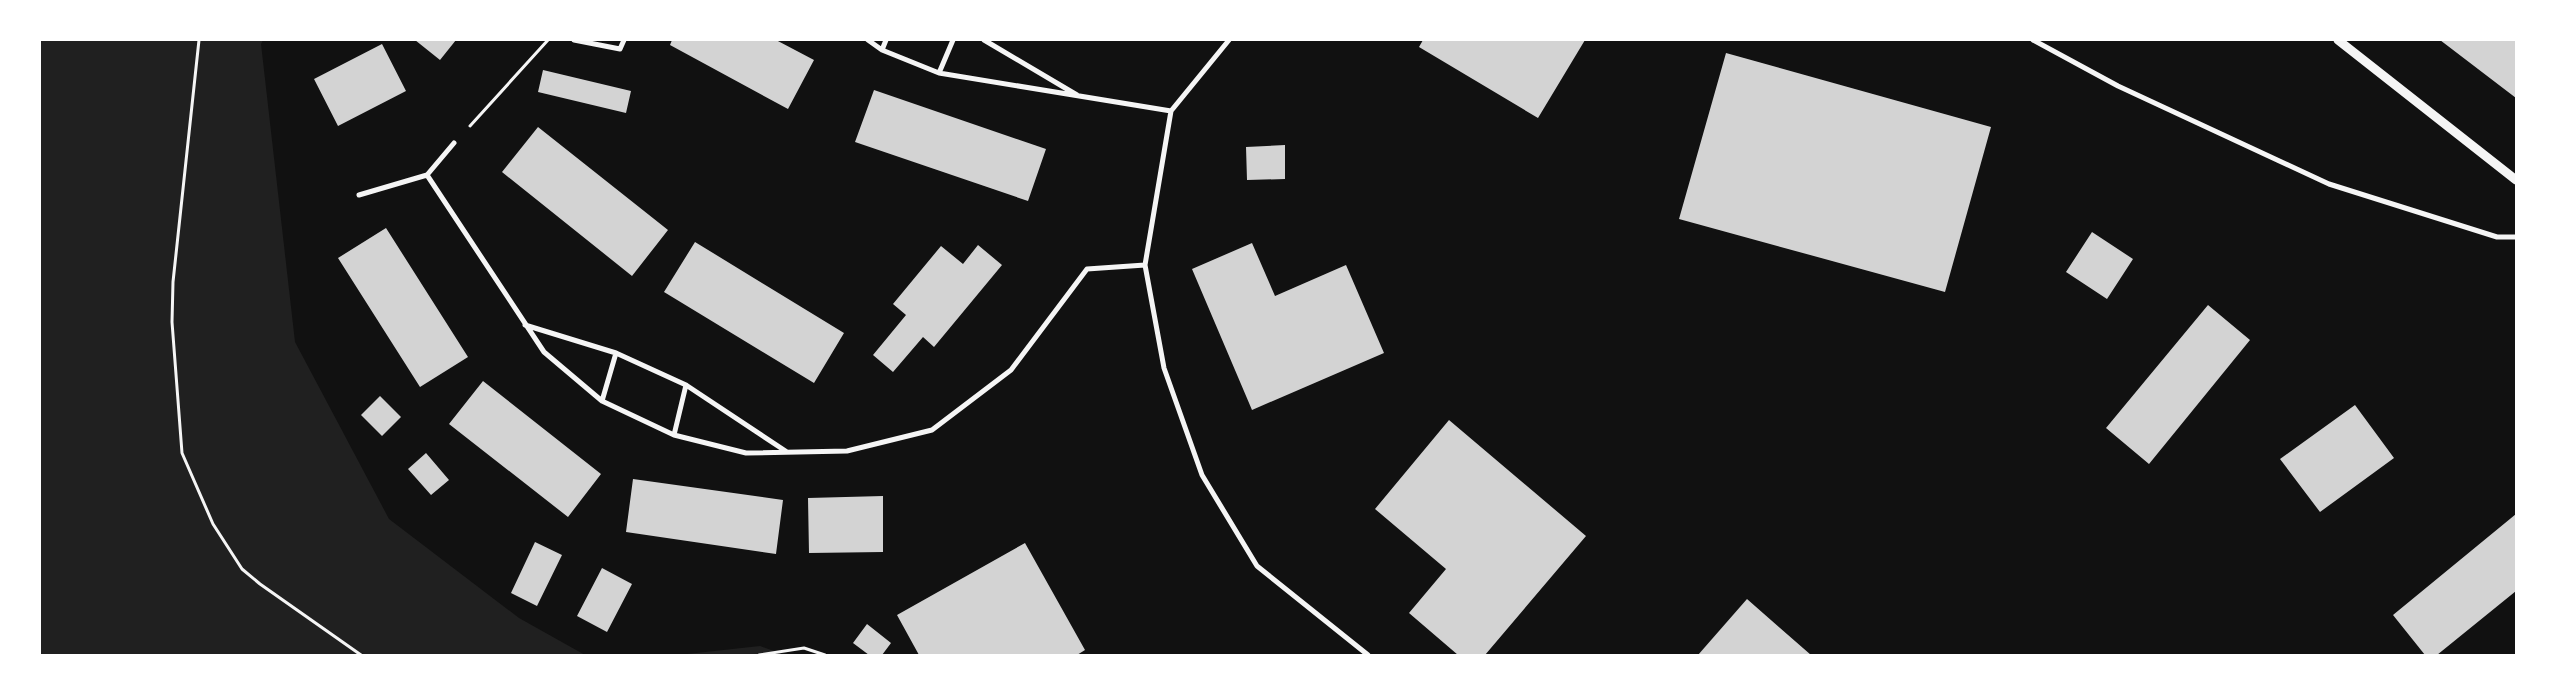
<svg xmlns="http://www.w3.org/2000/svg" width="2556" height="695" font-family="Montserrat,sans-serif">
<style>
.green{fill:#202020}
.building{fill:#d3d3d3}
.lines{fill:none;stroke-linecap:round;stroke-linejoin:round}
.path{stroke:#f5f5f5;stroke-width:3}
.minor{stroke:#f5f5f5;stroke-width:5}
.tertiary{stroke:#f5f5f5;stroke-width:9}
</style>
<rect width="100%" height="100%" fill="#111"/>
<path class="green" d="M40,40H263L261,44L295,342L389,519L519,618L585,655H40Z
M760,646L785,655H678Z"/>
<path class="building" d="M415,40H456L440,60Z
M672,40H776L814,60L788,109L670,45Z
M1423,40H1585L1538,118L1419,47Z
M2440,40H2516V98Z
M382,44L406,91L338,126L314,79Z
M1726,53L1991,127L1945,292L1679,219Z
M543,70L631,91L626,113L538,92Z
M874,90L1046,149L1028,201L855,142Z
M538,127L668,230L632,276L502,172Z
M1285,145V179L1247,180L1246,147Z
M386,228L468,357L420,387L338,258Z
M2092,232L2133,259L2107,299L2066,272Z
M695,242L844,333L814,383L664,292Z
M1252,243L1275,296L1346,265L1384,353L1252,410L1192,269Z
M978,245L1002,265L934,347L923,337L893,372L873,355L906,315L893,304L941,246L963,264Z
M2208,305L2250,340L2149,464L2106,428Z
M483,381L601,474L568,517L449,424Z
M380,396L401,417L382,436L361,415Z
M2355,405L2394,458L2320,512L2280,459Z
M1449,420L1586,536L1485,655H1458L1409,613L1446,569L1375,509Z
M426,453L449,480L431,495L408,469Z
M633,479L783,500L776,554L626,532Z
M883,496V552L809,553L808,498Z
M2516,514V591L2437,655H2425L2393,615Z
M535,542L562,555L537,606L511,593Z
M1025,543L1085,650L1077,655H919L897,615Z
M602,568L632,584L607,632L577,616Z
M1747,599L1811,655H1698Z
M867,624L891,643L882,655H869L853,643Z"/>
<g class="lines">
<path class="path" d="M199,40L173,282L172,322L182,453L213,524L242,569L260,584L361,655
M470,126L548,40
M759,655L804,648L825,655"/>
<path class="minor" d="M574,40L620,49L624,40
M868,40L882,50L939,73L1171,111
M984,40L1077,95
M1229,40L1171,111L1145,265L1164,368L1202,475L1257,566L1368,655
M2033,40L2118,86L2329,184L2497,237H2516
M882,50L886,40
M939,73L953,40
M427,175L454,143
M359,195L427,175L544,352L602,401L674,435L746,453L847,451L932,430L1011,370L1087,269L1145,265
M525,325L616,353L686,385L787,452
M602,401L616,353
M674,435L686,385"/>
<path class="tertiary" d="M2338,40L2516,180"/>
</g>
<rect width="2556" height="695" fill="none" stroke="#ffffff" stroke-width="82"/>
</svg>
